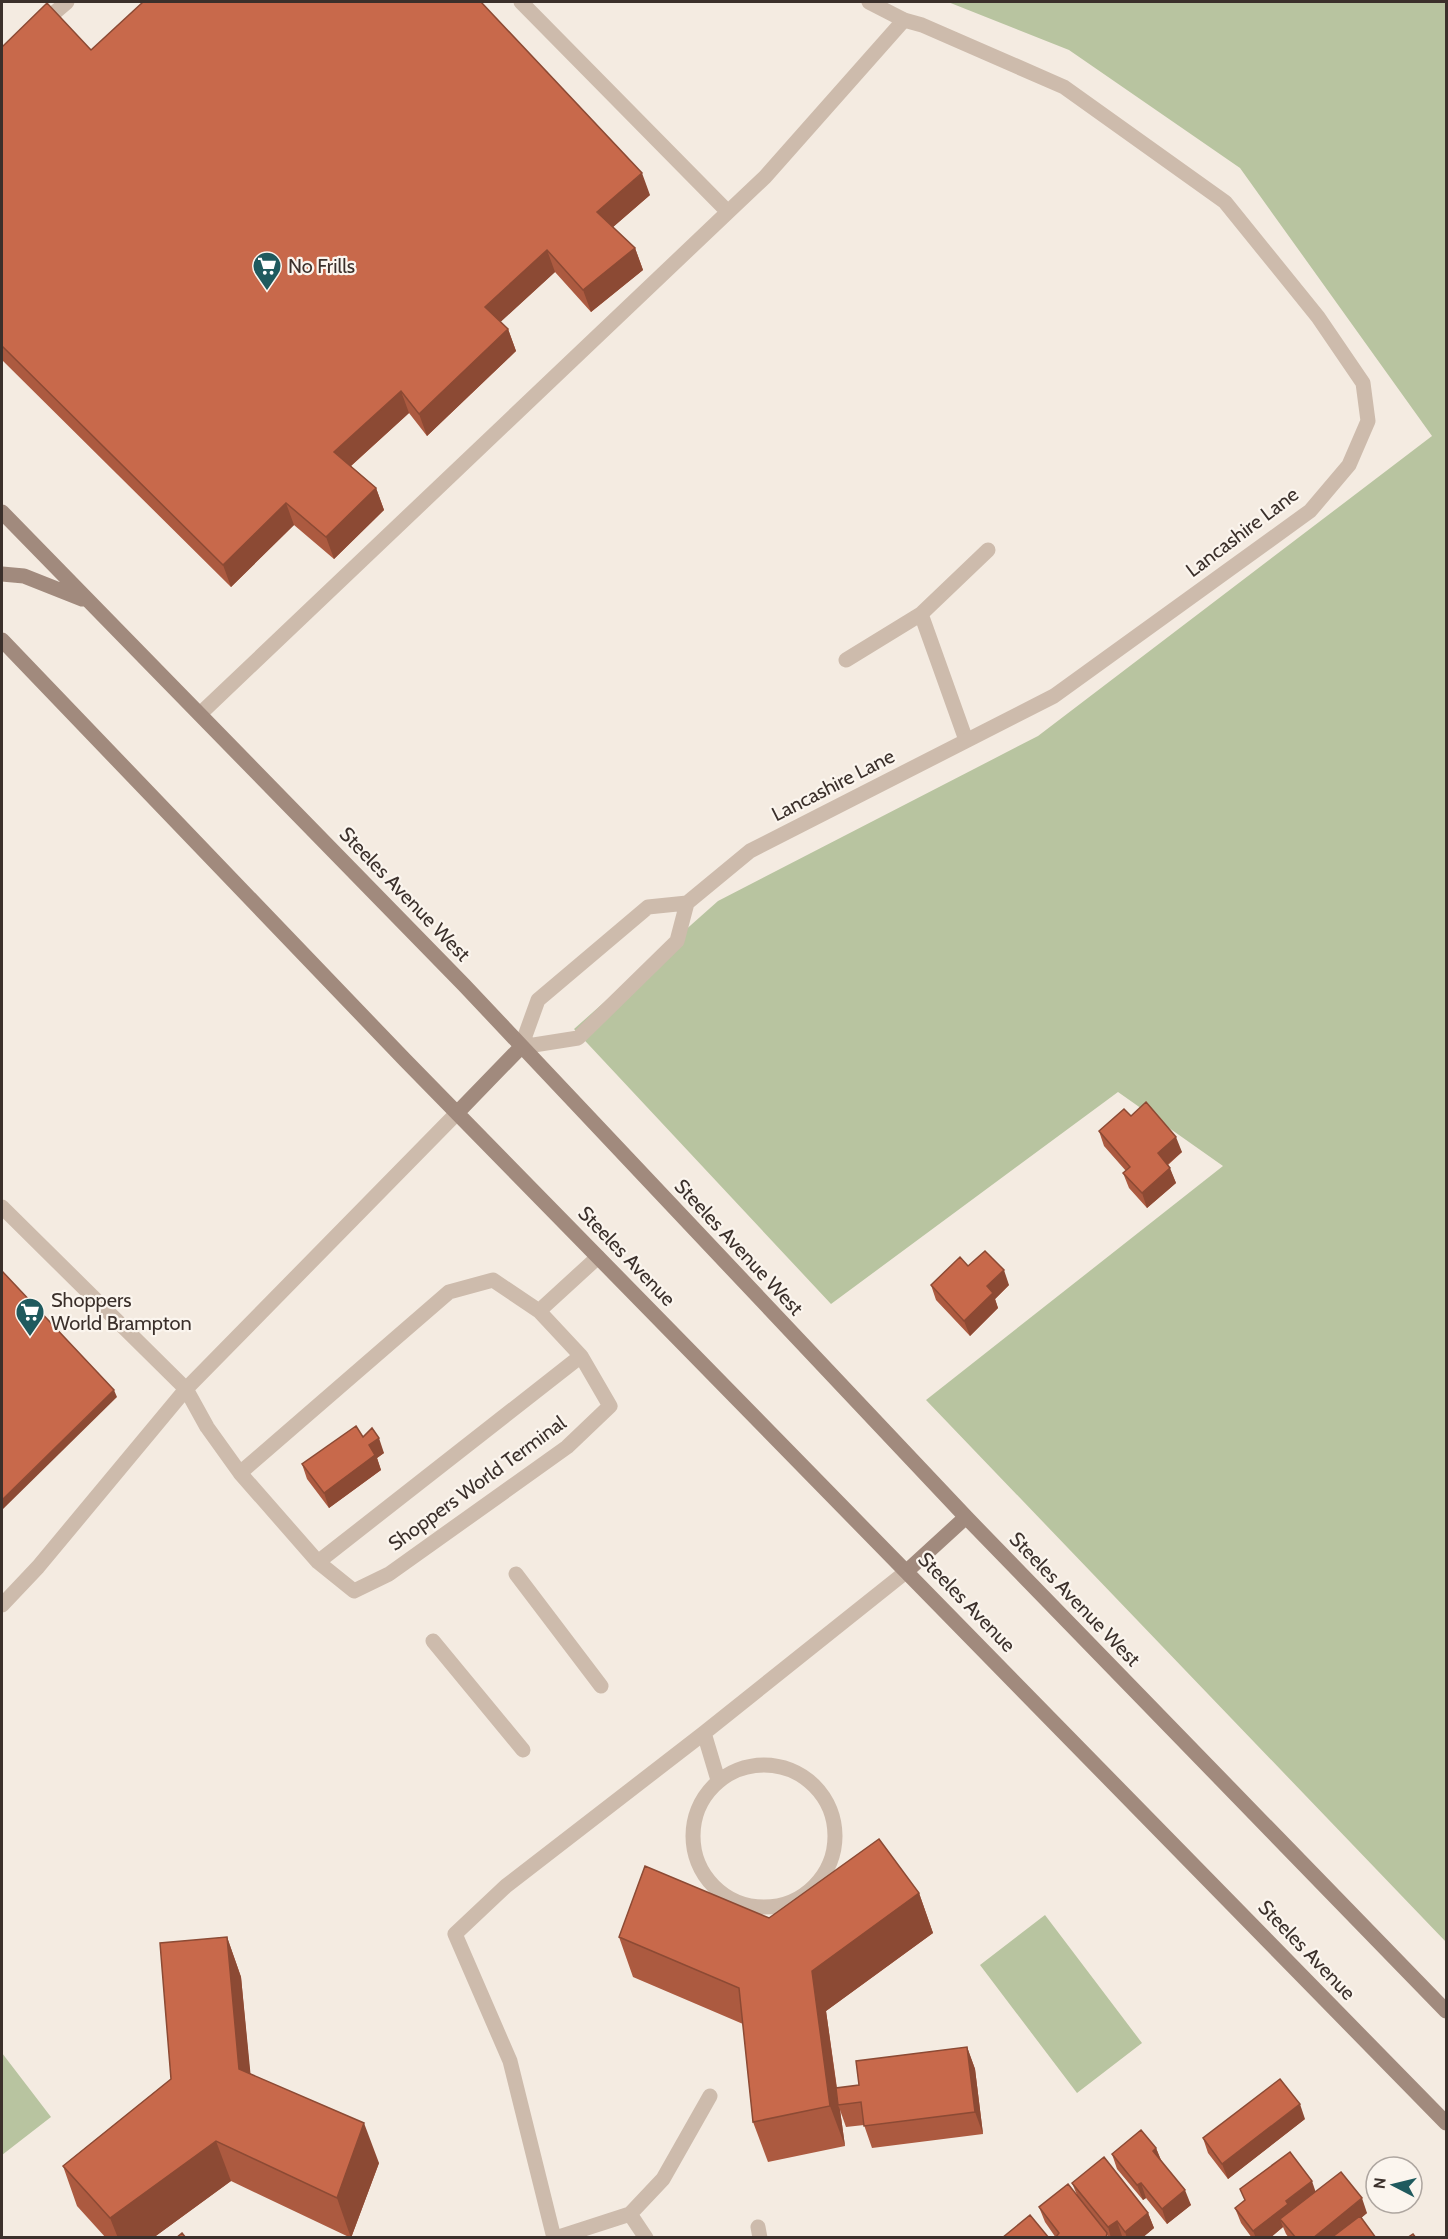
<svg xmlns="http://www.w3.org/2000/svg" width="1448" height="2239" font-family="Cabin,sans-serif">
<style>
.green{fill:#b8c4a0}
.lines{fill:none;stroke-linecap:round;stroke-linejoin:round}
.service{stroke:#cdbbac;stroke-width:15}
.minor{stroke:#cdbbac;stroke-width:15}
.secondary{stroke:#a18a7d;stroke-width:15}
.wall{fill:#ac5a40}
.shaded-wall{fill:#8c4a34}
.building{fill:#c8694b;stroke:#8c4a34;stroke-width:1.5}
.labels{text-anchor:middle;stroke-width:4.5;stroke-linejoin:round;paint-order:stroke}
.poi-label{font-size:20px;fill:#3b302b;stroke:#fbf5ee;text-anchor:start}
.street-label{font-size:20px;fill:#3b302b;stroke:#fbf5ee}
</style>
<rect width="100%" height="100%" fill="#f4ebe1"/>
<path class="green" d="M948,2H1446V1942L926,1400L1223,1166L1118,1092L831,1304L574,1029L718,901L1038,736L1432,436L1240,168L1069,50Z
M1045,1915L1142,2043L1077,2093L980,1965Z
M2,2053L51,2117L2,2155Z"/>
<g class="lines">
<path class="service" d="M521,2L728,212L765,177L904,20
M40,25L67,2
M921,614L966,740
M846,660L921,614L988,550
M200,714L728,212
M2,1207L186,1389L207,1427L240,1473L318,1562L354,1591L389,1574L567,1447L610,1406L581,1356L539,1311L493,1280L449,1292L240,1473
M539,1311L598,1257
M318,1562L581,1356
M516,1574L601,1686
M2,1605L38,1567L186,1389L457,1113
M433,1641L523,1750
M704,1733L718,1780
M693 1836a71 71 0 1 1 142 0a71 71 0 1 1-142 0Z
M630,2214L646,2238
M758,2227L760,2238
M554,2238L510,2061L455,1934L506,1886L704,1733L907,1571
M556,2238L630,2214L663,2179L710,2096"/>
<path class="minor" d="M687,903L677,941L578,1038L521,1047L538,1000L648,907L687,903L750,851L1054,696L1310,511L1349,465L1368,421L1363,383L1318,317L1225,202L1064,87L922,25L904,20L869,2"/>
<path class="secondary" d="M2,512L464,985L966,1517L1446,2011
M2,574L24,576L82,599
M2,640L405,1060L1446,2123
M457,1113L521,1047
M907,1571L966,1517"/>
</g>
<path class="wall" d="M2,47L650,195L613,227L635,248L643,270L591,312L555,272L500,322L508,329L516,351L427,436L409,413L351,466L376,488L384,510L334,559L294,525L231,587L2,360Z
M1131,1116L1182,1152L1168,1165L1176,1183L1147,1208L1129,1188L1123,1173L1126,1171L1104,1146L1099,1131Z
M968,1266L1009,1285L995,1299L998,1308L970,1336L936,1300L931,1285Z
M363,1437L384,1453L377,1458L381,1470L329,1508L307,1479L302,1464Z
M919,1893L933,1933L826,2011L837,2088L859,2085L967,2047L975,2069L983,2134L872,2148L864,2125L846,2127L840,2110L845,2146L768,2162L753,2122L743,2024L633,1977L619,1937L769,1918Z
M227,1937L241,1977L250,2074L379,2163L351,2238L231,2181L153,2238H106L77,2206L63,2166L171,2079Z
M1305,2119L1228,2179L1208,2153L1203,2138Z
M1156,2148L1161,2160L1191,2205L1167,2224L1146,2198L1143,2200L1117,2169L1112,2154Z
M1072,2183L1148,2213L1154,2228L1142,2238H1123L1122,2236L1120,2238H1109L1107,2235L1056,2238L1045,2222L1039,2207L1077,2195Z
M1316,2192L1367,2213L1361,2218L1376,2238H1289L1286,2234L1283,2227L1270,2238H1252L1241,2223L1235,2208Z"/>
<path class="shaded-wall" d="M642,173L650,195L605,234L597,212Z
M635,248L643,270L591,312L583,290Z
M547,250L555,272L493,329L485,307Z
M508,329L516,351L427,436L419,414Z
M401,391L409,413L342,474L334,452Z
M376,488L384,510L334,559L326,537Z
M286,503L294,525L231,587L223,565Z
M1176,1137L1182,1152L1163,1168L1158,1153Z
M1170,1168L1176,1183L1147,1208L1142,1193Z
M1004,1270L1009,1285L995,1299L998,1308L970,1336L964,1321L987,1286Z
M114,1390L117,1397L2,1510V1500Z
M379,1438L384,1453L377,1458L381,1470L329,1508L324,1493L369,1445Z
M919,1893L933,1933L826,2011L839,2105H838L840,2110L845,2146L830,2106L812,1971Z
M227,1937L241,1977L254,2109L239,2069Z
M967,2047L975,2069L983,2134L975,2112Z
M1300,2104L1305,2119L1228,2179L1222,2164Z
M364,2123L379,2163L351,2238L337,2198Z
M216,2141L231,2181L153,2238H118L110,2218Z
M1156,2148L1162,2163L1153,2151Z
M1312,2181L1317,2196L1280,2219L1283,2227L1270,2238H1256L1253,2231L1286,2201Z
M1141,2183L1146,2198L1143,2200L1137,2185Z
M1185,2190L1191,2205L1167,2224L1162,2209Z
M1362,2198L1367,2213L1337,2238H1313Z
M1148,2213L1154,2228L1142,2238H1127L1125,2232Z
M1117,2221L1122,2236L1120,2238H1111L1108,2227Z"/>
<path class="building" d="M143,2H481L642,173L597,212L635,248L583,290L547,250L485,307L508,329L419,414L401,391L334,452L376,488L326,537L286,503L223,565L2,346V47L47,3L91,50Z
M1146,1102L1176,1137L1158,1153L1170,1168L1142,1193L1123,1173L1130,1167L1099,1131L1124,1109L1131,1116Z
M985,1251L1004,1270L987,1286L993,1293L964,1321L931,1285L960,1257L968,1266Z
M2,1271L114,1390L2,1500Z
M356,1426L363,1437L372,1428L379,1438L369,1445L375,1455L324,1493L302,1464Z
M879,1839L919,1893L812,1971L830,2106L753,2122L739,1988L619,1937L645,1866L769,1918Z
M227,1937L239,2069L364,2123L337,2198L216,2141L110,2218L63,2166L171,2079L160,1943Z
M967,2047L975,2112L864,2126L861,2102L838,2105L836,2088L859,2085L856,2061Z
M1280,2079L1300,2104L1222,2164L1203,2138Z
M1141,2130L1156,2148L1153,2151L1185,2190L1162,2209L1141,2183L1137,2185L1112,2154Z
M1290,2152L1312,2181L1286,2201L1288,2204L1253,2231L1235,2208L1245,2200L1240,2189Z
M1104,2157L1148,2213L1125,2232L1117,2221L1108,2227L1072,2183Z
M1341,2172L1362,2198L1313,2238H1296L1280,2219Z
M1068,2184L1107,2233L1106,2238H1056V2237L1059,2233L1039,2207Z
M1030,2215L1049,2238H1002Z
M1360,2216L1376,2238H1331Z
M182,2233L186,2238H176Z
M1413,2234L1416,2238H1407Z"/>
<defs>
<g id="supermarket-pin" transform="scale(1.5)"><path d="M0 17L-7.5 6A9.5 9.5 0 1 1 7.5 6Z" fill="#1f5a5e" stroke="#fbf5ee"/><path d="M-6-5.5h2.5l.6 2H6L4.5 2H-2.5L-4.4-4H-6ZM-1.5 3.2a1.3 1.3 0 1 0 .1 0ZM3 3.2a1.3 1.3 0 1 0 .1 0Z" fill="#fff"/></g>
</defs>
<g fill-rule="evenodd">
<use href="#supermarket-pin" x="267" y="266"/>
<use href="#supermarket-pin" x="30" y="1312"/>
</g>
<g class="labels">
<g class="poi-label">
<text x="288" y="273">No Frills</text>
<text x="51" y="1307">Shoppers<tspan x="51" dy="23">World Brampton</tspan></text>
</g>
<g class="street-label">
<text transform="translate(1242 532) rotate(-37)" y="7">Lancashire Lane</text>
<text transform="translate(833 785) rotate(-27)" y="7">Lancashire Lane</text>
<text transform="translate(405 894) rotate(46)" y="7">Steeles Avenue West</text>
<text transform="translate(739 1247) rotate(47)" y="7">Steeles Avenue West</text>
<text transform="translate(627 1256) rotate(46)" y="7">Steeles Avenue</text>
<text transform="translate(477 1483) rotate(-36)" y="7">Shoppers World Terminal</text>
<text transform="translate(1075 1599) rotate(46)" y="7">Steeles Avenue West</text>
<text transform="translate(967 1602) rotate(46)" y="7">Steeles Avenue</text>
<text transform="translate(1307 1950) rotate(46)" y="7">Steeles Avenue</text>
</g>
</g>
<rect width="1448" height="2239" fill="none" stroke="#3b302b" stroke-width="6"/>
<g transform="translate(1394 2185) rotate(277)"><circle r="28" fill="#fbf5ee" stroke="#aea6a0" stroke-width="1.5"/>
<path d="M0-4.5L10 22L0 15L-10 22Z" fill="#1f5a5e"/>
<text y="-9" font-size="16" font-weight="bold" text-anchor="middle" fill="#3b302b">N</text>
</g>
</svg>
